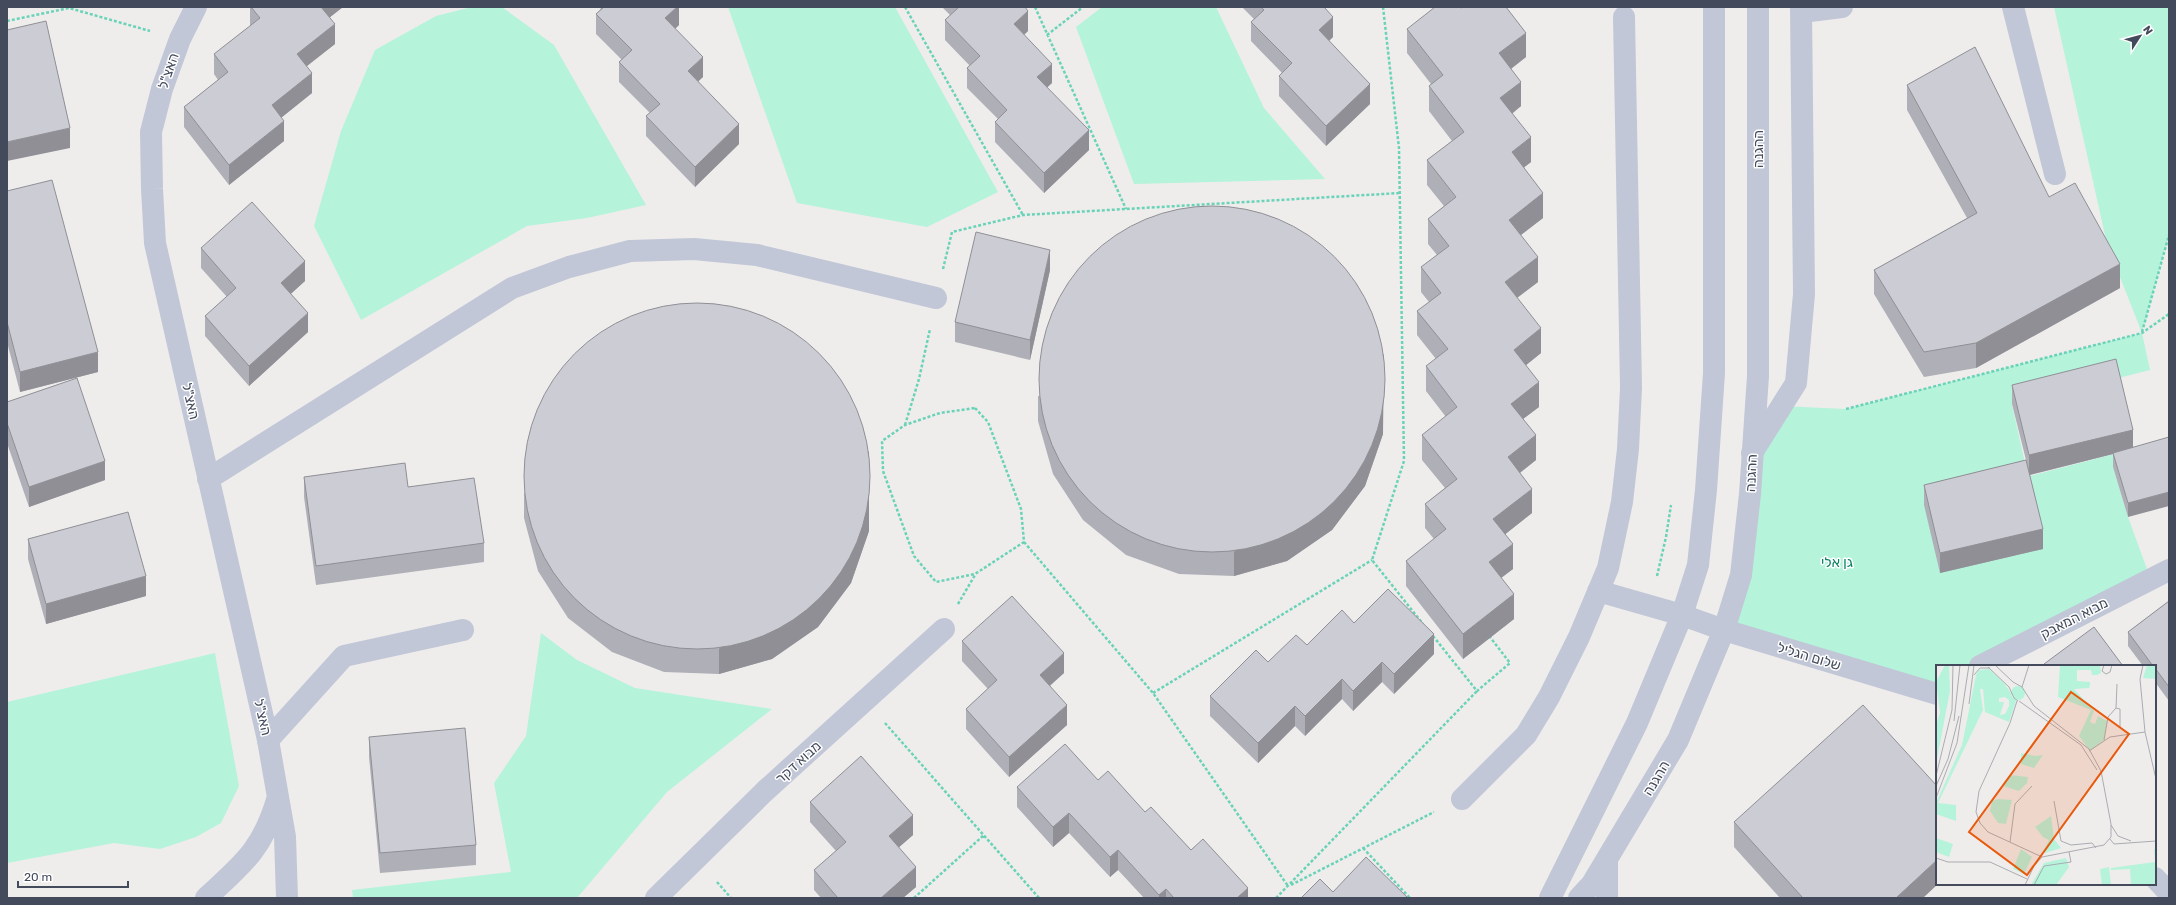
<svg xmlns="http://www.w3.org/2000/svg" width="2176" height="905" font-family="Rubik,Heebo,sans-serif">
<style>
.green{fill:#b5f3db}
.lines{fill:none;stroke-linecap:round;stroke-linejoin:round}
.path{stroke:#6ad3b7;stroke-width:2.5;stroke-dasharray:3 2;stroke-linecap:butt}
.service{stroke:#c1c7d6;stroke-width:22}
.minor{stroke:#c1c7d6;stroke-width:22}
.tertiary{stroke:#c1c7d6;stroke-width:22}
.wall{fill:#afafb7}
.shaded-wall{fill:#8f8f95}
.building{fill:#ccccd5;stroke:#8f8f95}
.labels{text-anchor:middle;stroke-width:3;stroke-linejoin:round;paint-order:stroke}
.street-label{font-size:14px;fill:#434a5b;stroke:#fff}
.park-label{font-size:14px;fill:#0e8363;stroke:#fff}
.inset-road{fill:none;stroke:#aaacb2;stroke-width:1}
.view{fill:#e8590c;fill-opacity:0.15;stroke:#e8590c;stroke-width:2}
.inset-edge{fill:none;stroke:#434a5b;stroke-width:2}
</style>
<rect width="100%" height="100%" fill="#efedec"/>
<path class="green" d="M472,7H502L554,45L646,205L587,218L527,226L361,320L314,226L341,131L375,50L436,16Z
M728,7H895L998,192L927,227L797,203Z
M1102,7H1216L1264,108L1325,179L1134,184L1076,27Z
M2054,7H2169V235L2142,333L2150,370L2012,405L2029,481L2030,476L2133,449L2113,467L2128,517L2151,580L1980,666H1937V688L1724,630L1752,453L1781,406L1846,409L2142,333L2107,244Z
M541,633L577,660L635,688L772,709L667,792L577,898H353L352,890L511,872L494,783L526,736Z
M215,653L239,786L221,823L196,837L160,849L114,843L7,863V702Z"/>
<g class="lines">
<path class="path" d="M905,7L1023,215
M1035,7L1126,209
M1383,7L1399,148L1404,461L1372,560L1423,624
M7,21L69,8L150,31
M1047,35L1083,7
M943,269L952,232L1023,215L1400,193
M2142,332L2169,235
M975,408L988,422L1021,509L1024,542L975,574L936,582L914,556L883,471L882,441L905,425L940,413Z
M1846,409L2142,333L2169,314
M905,425L919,379L930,329
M1024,542L1153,693L1288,886
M1657,576L1666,537L1671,505
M958,604L975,575
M1433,636L1477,691L1510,663L1490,637
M1153,693L1372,560
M885,723L1039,898
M1363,848L1410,898
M717,882L731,898
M1291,885L1434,812
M914,898L984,835
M1276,898L1477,691"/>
<path class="service" d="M2013,7L2055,174
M1802,12L1842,7
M1752,453L1796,383L1804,294L1801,7
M1598,591L1682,615
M268,740L344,656L463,630
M1462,799L1526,735L1549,697L1579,637L1608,568L1622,502L1628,449L1631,388L1624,17
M1607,860V898"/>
<path class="minor" d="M196,7L180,39L162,89L151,132L152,189L155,243L268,740L285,837L287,898
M208,479L512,288L569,267L630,251L694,249L757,255L936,298
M1682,615L1724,630L1937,694
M1980,666L2169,570
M2155,878L2169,893
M206,898C243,864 262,850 277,800
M656,898L765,791L944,629"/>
<path class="tertiary" d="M1550,898L1637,723L1682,615L1698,565L1706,490L1714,373V7
M1579,898L1592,884L1678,740L1724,630L1741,575L1750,494L1758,376V7"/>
</g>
<path class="wall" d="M250,7H343L330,17L335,44L306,66L312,93L281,118L284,141L229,185L184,127V107L218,80L214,74V54L250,26Z
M599,7H679V25L675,29L703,77L698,81L739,144L695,187L646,136V116L650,113L619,82V62L622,60L596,34V14L601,9Z
M942,7H1025L1028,31L1024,35L1052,83L1047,87L1089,150L1044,193L995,142V122L998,119L967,88V68L970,66L945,40V20L950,15Z
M1242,7H1324L1333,37L1329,41L1370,104L1326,146L1279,96V76L1282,73L1251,41V22L1254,19Z
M1461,8L1526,57L1511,69L1521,106L1512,114L1531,162L1524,167L1543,218L1521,235L1538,282L1517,298L1541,353L1526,365L1539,407L1523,419L1536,460L1520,473L1532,513L1505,534L1513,569L1501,578L1514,619L1463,659L1406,586V561L1434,539L1425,528V504L1445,488L1422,460V435L1446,417L1426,391V366L1436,359L1417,335V311L1429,302L1421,292V267L1437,255L1428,244V219L1444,206L1427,185V160L1452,141L1429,111V86L1431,84L1407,53V29Z
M1907,85L2049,197L2120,288L1976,368L1924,377L1874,294V270L1967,218L1907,110Z
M7,191L98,372L20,392L7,342Z
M201,248L305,281L290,294L308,332L249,386L205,336V316L227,297L201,268Z
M1050,270L1030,360L955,342V322Z
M2012,385L2133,430L2128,517L2113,467V454L2030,475L2043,549L1940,573L1924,505V485L2026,460L2012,404Z
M1038,396L1383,434L1365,486L1332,530L1287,561L1234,576L1179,574L1126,555L1083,520L1053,474L1038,421Z
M7,402L105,480L29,507L7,443Z
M304,477L408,487L484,543V562L316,585L304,497Z
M524,493L869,531L851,583L818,627L772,659L719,674L664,672L612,652L568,618L538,571L524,518Z
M28,539L146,596L46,624L28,559Z
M2169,601V701L2155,682V666H2143L2128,646V632Z
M1354,623L1434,654L1394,694L1382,682L1353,711L1342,699L1305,736L1295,726L1258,763L1210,716V696L1268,662L1307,645Z
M962,641L1064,673L1050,686L1067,725L1009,777L966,729V709L988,689L962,661Z
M369,737L476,845V865L380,873L369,757Z
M1098,780L1145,812L1191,850L1248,898H1144L1118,870L1110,877L1069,833L1053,847L1017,807V787Z
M810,802L913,835L899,847L916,887L903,898H821L814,890V870L836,851L810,822Z
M1734,822L1923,898H1780L1734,847Z"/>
<path class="shaded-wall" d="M320,7H343L320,25Z
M677,7H679V25L665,38V18Z
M1028,11V31L1014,44V24Z
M1333,17V37L1319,50V30Z
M335,24V44L297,74V54Z
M1526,33V57L1499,78V53Z
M703,57V77L688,91V71Z
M1052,64V83L1037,97V77Z
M312,73V93L272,125V105Z
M1521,82V106L1500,123V98Z
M1370,84V104L1326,146V126Z
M284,121V141L229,185V165Z
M739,124V144L695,187V167Z
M70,128V148L7,161V142Z
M1089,130V150L1044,193V173Z
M1531,137V162L1512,177V152Z
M1543,193V218L1509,244V220Z
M1050,250V270L1030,360V340Z
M1538,257V282L1505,307V282Z
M305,261V281L281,303V283Z
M2120,264V288L1976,368V343Z
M308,313V332L249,386V366Z
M1541,328V353L1514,375V350Z
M98,352V372L20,392V372Z
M1384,354L1383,434L1365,486L1332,530L1287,561L1234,576V552Z
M1539,382V407L1511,428V404Z
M2133,430V449L2029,475V455Z
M1536,435V460L1508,482V457Z
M869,451V531L851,583L818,627L772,659L719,674V649Z
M105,461V480L29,507V487Z
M1532,489V513L1493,544V519Z
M2169,492V506L2128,517V503Z
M2043,529V549L1940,573V553Z
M1513,544V569L1489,587V562Z
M146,576V596L46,624V604Z
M1514,594V619L1463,659V634Z
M1434,634V654L1394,694V674Z
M1064,653V673L1040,694V675Z
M1382,662V682L1353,711V691Z
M1342,679V699L1305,736V716Z
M1067,705V725L1009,777V757Z
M1295,706V726L1258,763V743Z
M1069,813V833L1053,847V827Z
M913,815V835L889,856V836Z
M1118,850V870L1110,877V857Z
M1937,860V884H1938L1923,898H1896Z
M916,867V887L903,898H881Z
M1248,888V898H1237Z
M1166,889V898H1159V895Z"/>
<path class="building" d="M251,7H321L335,24L297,54L312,73L272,105L284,121L229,165L184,107L228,72L214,54L260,18Z
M604,7H677L665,18L703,57L688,71L739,124L695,167L646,116L660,104L619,62L632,50L596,14Z
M959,7H1025L1028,11L1014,24L1052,64L1037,77L1089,130L1044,173L995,122L1007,110L967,68L980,56L945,20Z
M1261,7H1324L1333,17L1319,30L1370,84L1326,126L1279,76L1292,63L1251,22L1264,10Z
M1435,7H1460L1461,8L1463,7H1506L1526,33L1499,53L1521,82L1500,98L1531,137L1512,152L1543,193L1509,220L1538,257L1505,282L1541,328L1514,350L1539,382L1511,404L1536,435L1508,457L1532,489L1493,519L1513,544L1489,562L1514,594L1463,634L1406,561L1446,529L1425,504L1457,479L1422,435L1457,407L1426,366L1448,349L1417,311L1441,293L1421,267L1449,246L1428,219L1456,197L1427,160L1464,132L1429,86L1443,75L1407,29Z
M46,21L70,128L7,142V30Z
M1975,47L2049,197L2075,183L2120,264L1976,343L1924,352L1874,270L1977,213L1907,85Z
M52,180L98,352L20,372L7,322V191Z
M252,202L305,261L281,283L308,313L249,366L205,316L236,288L201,248Z
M1039 379a173 173 0 1 1 346 0a173 173 0 1 1-346 0Z
M976,232L1050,250L1030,340L955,322Z
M524 476a173 173 0 1 1 346 0a173 173 0 1 1-346 0Z
M2116,359L2133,430L2029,455L2012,385Z
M77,378L105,461L29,487L7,423V402Z
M2169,437V492L2128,503L2113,453Z
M2026,460L2043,529L1940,553L1924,485Z
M405,463L408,487L474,478L484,543L316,566L304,477Z
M128,512L146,576L46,604L28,539Z
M1388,589L1434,634L1394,674L1382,662L1353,691L1342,679L1305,716L1295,706L1258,743L1210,696L1256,650L1268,662L1296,635L1307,645L1342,610L1354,623Z
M1012,596L1064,653L1040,675L1067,705L1009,757L966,709L997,680L962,641Z
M2169,601V687L2155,668V666H2153L2128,632Z
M2094,627L2123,666H2045L2044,664Z
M1863,705L1937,786V860L1896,898H1803L1734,822Z
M465,728L476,845L380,853L369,737Z
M1065,744L1098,780L1108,771L1145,812L1151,807L1191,850L1203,839L1248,888L1237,898H1174L1166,889L1159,895L1118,850L1110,857L1069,813L1053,827L1017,787Z
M861,756L913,815L889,836L916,867L881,898H838L814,870L846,842L810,802Z
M1366,857L1408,898H1301L1320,879L1333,892Z"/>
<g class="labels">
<g class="street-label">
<text transform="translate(168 71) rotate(-71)" y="5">האצ"ל</text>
<text transform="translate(1758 149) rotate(-90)" y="5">ההגנה</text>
<text transform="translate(191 401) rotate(77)" y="5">האצ"ל</text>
<text transform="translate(1751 473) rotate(-87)" y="5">ההגנה</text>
<text transform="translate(2074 618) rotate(-27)" y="5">מבוא המאבק</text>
<text transform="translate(1809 656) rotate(17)" y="5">שלום הגליל</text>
<text transform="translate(263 717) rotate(77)" y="5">האצ"ל</text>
<text transform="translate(798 762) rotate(-42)" y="5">מבוא דקר</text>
<text transform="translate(1656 778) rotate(-59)" y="5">ההגנה</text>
</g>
<g class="park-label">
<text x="1837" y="567">גן אלי</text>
</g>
</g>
<g transform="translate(1936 665)">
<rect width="220" height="220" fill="#efedec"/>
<path d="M9,0L13,1L14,26L0,99V60L4,48L0,17ZM124,0H164L165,8L161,10H156L155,5H141V16L154,17V20L153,23L138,24L158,46L154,57L159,59L162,51L171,56L168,75L154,86L143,71L155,45L122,32ZM211,0H220V14L207,13ZM53,4L68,18L80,36L73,57L49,47L47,24H44L47,45L2,138L20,140V156L0,149V138L26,80L40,10L43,5ZM69,32L73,35V41L69,49L64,50L68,37H63V33ZM75 28a7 7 0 1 1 14 0a7 7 0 1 1-14 0ZM85,88L99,91L107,90L98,103L85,99ZM74,110L92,112L91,118L83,126L67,121ZM62,134L76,135L70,159L62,158L54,146L56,136ZM115,151L118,174L125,183L109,188L107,187L113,175L107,172L99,162ZM0,173L17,179L13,192L0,187ZM85,184L96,192L88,209L77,204ZM218,184H220V220H195L194,204L175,205V203L219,197ZM130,193L133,202L120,220H95L108,198ZM173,202L175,220H166L164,204Z" fill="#b5f3db" fill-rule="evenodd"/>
<path class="inset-road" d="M59,0L77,17L86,22L98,41L153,84L165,106L175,159V172L168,180L106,192L98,201L89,220M168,0L166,6L170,9L174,7L176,0M207,0L204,14L209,67L220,114M52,2L73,22L78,33L82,36M38,10L44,3H54M181,19L180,43L184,44V62M86,22L93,0M81,36L74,58L43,126L40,147L44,158L52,167L106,192M83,36L145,80L161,105M33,39L38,0M18,56L24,0M168,75L172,52L180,43M153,86L174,72L209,67M0,111L16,45L17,0M0,121L12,94L23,51M0,133L21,78L33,0M118,136L125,176L135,180L156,178L160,183M175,160L182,171L195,176M174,174L178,179L220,176M74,177L79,139L96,121M0,193L12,197H54L91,214M98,220L108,201L135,197L133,187"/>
<path class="view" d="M135,27L193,69L91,210L33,167Z"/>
<rect width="220" height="220" class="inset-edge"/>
</g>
<rect width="2176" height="905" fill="none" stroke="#434a5b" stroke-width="16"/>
<g transform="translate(2140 36) rotate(54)" stroke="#ffffff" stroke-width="3" paint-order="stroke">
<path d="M0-3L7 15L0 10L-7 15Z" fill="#434a5b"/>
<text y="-6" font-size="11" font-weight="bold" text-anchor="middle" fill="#434a5b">N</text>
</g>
<path d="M18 881v6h110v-6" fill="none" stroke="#434a5b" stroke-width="2"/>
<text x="24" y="881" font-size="12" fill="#434a5b" stroke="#ffffff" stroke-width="3" paint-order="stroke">20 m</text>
</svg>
